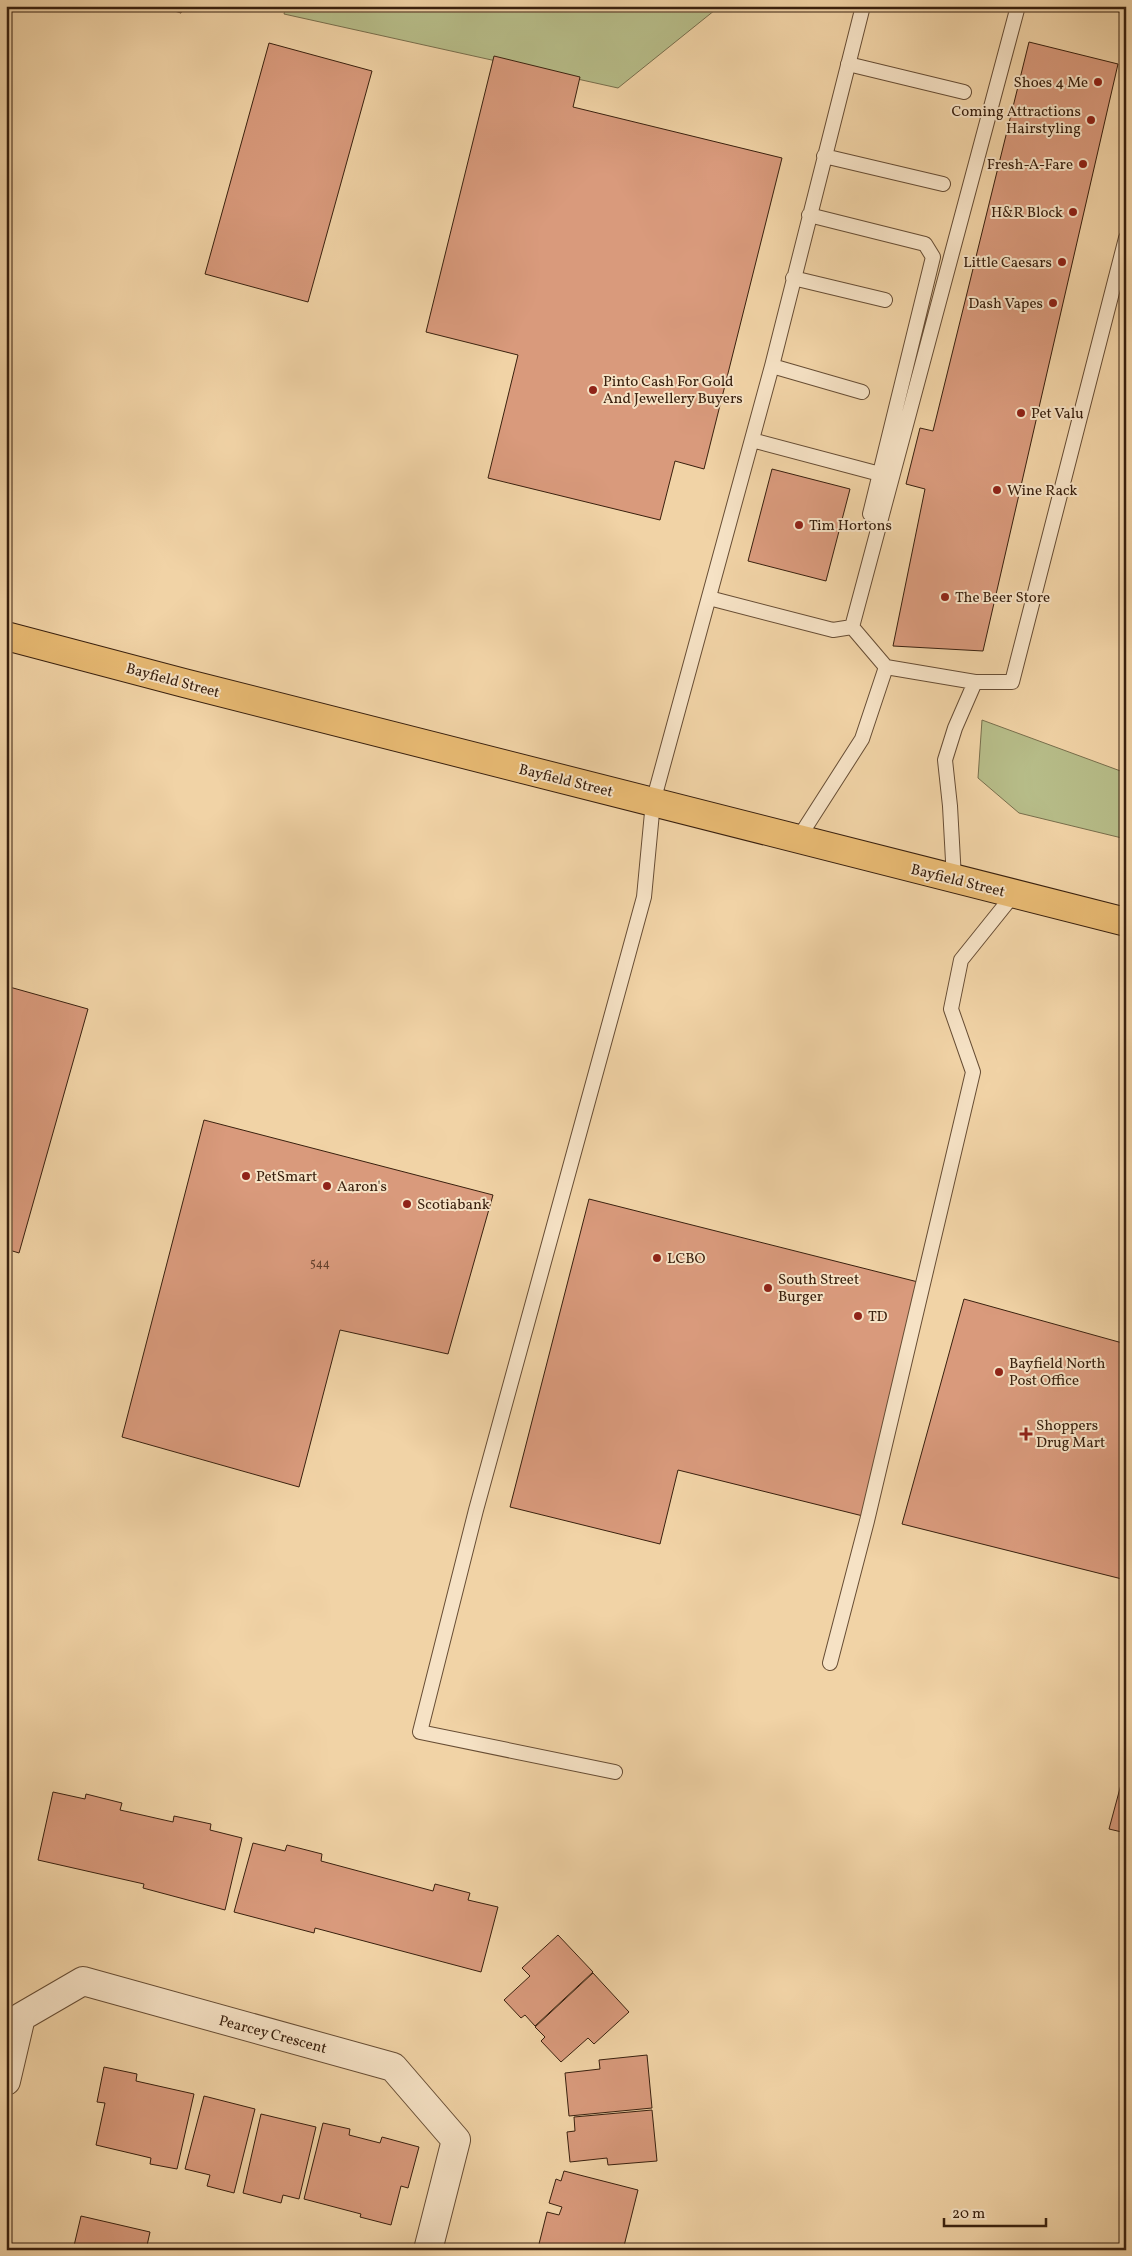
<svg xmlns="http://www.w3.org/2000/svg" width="1132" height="2256" font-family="Vollkorn,serif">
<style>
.green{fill:#b7bd89;stroke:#786e4c}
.building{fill:#d99a7c;stroke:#39200e}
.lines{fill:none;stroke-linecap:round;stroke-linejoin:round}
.service-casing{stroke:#674d34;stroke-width:16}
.minor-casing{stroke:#674d34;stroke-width:30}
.primary-casing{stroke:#39200e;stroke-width:30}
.service{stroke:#f6e2c5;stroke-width:14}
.minor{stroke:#f6e2c5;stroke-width:28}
.primary{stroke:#e8ba73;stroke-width:28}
.poi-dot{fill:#8f2418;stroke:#f6e2c5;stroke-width:2}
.labels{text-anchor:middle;stroke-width:4;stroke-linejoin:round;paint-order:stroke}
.number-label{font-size:12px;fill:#613e2a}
.poi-label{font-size:15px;fill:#39200e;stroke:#f6e2c5;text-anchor:start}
.street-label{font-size:15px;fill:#39200e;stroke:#f6e2c5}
</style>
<rect width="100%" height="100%" fill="#f1d3a6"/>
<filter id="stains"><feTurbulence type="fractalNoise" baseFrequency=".004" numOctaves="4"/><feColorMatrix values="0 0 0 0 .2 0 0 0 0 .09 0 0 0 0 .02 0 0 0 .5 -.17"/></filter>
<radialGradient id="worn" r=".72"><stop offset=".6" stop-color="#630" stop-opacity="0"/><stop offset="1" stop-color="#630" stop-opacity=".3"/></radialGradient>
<path class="green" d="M286,6H720L618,88L284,14Z
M982,720L1126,773V839L1019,813L978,778Z"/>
<path class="building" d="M158,6H183L181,13Z
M1029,42L1118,64L983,651L893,646L925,489L906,484L920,428L933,431Z
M269,43L372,71L308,302L205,274Z
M494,56L580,77L573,107L782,158L704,469L675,461L660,520L488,478L518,355L426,332Z
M772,469L850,489L826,581L748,561Z
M6,986L88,1009L19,1253L6,1249Z
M204,1120L493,1195L448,1354L340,1330L299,1487L122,1437Z
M589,1199L922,1283L863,1516L678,1470L660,1544L510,1507Z
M964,1299L1126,1344V1580L902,1524Z
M1126,1766V1833L1109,1829Z
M53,1792L85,1799L86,1794L122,1803L120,1810L173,1822L174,1816L211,1824L210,1830L242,1838L225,1910L143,1888L144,1884L38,1860Z
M253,1843L285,1851L287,1845L322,1854L321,1861L433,1891L435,1884L470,1893L468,1900L498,1907L481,1972L315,1928L314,1933L234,1912Z
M558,1935L593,1972L535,2026L525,2015L521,2018L504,2000L530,1976L522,1968Z
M593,1973L629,2012L594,2044L588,2038L561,2062L541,2041L545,2037L535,2027Z
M647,2055L652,2108L569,2116L565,2073L600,2069L599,2060Z
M104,2067L137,2074L136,2081L194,2094L177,2169L150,2164L151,2158L96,2145L105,2103L97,2102Z
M204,2096L255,2109L234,2193L207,2186L210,2175L185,2169Z
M652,2110L657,2161L608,2165L607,2158L570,2162L567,2132L575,2131L574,2117Z
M261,2114L316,2127L299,2199L283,2195L281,2203L243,2193Z
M323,2123L350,2129L349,2135L380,2143L382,2137L419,2147L408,2188L401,2186L391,2225L360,2217L361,2214L304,2199Z
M564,2171L638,2190L623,2250H553L554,2248L539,2244L547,2212L559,2215L562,2207L549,2203L556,2179L561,2181Z
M81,2216L150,2232L146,2250H73Z"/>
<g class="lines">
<g class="service-casing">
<path id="service" d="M1018,6L852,627L886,667L975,682H1012L1126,238
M1123,6L1126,7
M848,64L964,92
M824,156L943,184
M809,215L925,244L933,257L870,514L881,517
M793,278L885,300
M772,366L862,392
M752,440L880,474
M709,598L833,630L852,627
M798,839L862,739L886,667
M954,879L950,806L945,760L955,728L975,682
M830,1663L867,1521L973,1072L951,1009L961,960L1014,894
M615,1772L420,1732L476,1510L644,897L653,802L772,366L863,6"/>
</g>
<g class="minor-casing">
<path id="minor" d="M6,2081L21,2017L83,1981L393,2067L456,2140L428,2250"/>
</g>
<g class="primary-casing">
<path id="primary" d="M6,636L184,683L1126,922"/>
</g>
<use href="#service" class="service"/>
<use href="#minor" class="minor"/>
<use href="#primary" class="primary"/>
</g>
<g class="poi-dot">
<circle cx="1098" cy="82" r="5"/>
<circle cx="1091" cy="120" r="5"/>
<circle cx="1083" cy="164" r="5"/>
<circle cx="1073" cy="212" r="5"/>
<circle cx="1062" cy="262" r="5"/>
<circle cx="1053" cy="303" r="5"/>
<circle cx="593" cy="390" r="5"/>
<circle cx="1021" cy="413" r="5"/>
<circle cx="997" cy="490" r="5"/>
<circle cx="799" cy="525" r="5"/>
<circle cx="945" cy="597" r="5"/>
<circle cx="246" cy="1176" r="5"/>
<circle cx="327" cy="1186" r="5"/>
<circle cx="407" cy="1204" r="5"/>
<circle cx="657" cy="1258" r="5"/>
<circle cx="768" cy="1288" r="5"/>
<circle cx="858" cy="1316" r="5"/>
<circle cx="999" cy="1372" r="5"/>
<path d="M1023.5 1426.5h5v5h5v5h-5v5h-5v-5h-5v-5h5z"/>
</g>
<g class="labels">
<g class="number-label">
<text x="320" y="1267">544</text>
</g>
<g class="poi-label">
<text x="1088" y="87" text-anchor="end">Shoes 4 Me</text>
<text x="1081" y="116" text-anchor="end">Coming Attractions<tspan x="1081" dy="17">Hairstyling</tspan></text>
<text x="1073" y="169" text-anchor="end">Fresh-A-Fare</text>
<text x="1063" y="217" text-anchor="end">H&amp;R Block</text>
<text x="1052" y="267" text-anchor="end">Little Caesars</text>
<text x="1043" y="308" text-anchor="end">Dash Vapes</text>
<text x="603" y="386">Pinto Cash For Gold<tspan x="603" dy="17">And Jewellery Buyers</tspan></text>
<text x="1031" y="418">Pet Valu</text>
<text x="1007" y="495">Wine Rack</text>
<text x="809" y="530">Tim Hortons</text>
<text x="955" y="602">The Beer Store</text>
<text x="256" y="1181">PetSmart</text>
<text x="337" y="1191">Aaron's</text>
<text x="417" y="1209">Scotiabank</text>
<text x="667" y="1263">LCBO</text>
<text x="778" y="1284">South Street<tspan x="778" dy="17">Burger</tspan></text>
<text x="868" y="1321">TD</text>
<text x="1009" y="1368">Bayfield North<tspan x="1009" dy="17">Post Office</tspan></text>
<text x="1036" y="1430">Shoppers<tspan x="1036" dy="17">Drug Mart</tspan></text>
</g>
<g class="street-label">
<text transform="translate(173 680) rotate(15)" y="5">Bayfield Street</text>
<text transform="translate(566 780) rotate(14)" y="5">Bayfield Street</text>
<text transform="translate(958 880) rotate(14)" y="5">Bayfield Street</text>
<text transform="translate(273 2034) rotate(15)" y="5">Pearcey Crescent</text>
</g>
</g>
<rect width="1132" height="2256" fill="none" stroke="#f1d3a6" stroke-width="25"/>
<rect x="8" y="8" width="1117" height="2241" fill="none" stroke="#39200e" stroke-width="2.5"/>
<rect x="12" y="12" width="1107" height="2231" fill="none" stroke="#39200e"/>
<path d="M944 2218v8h102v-8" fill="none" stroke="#39200e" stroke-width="2.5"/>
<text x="952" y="2218" font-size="15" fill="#39200e" stroke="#f6e2c5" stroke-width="4" paint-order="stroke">20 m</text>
<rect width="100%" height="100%" filter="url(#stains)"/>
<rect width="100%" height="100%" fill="url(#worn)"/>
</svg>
